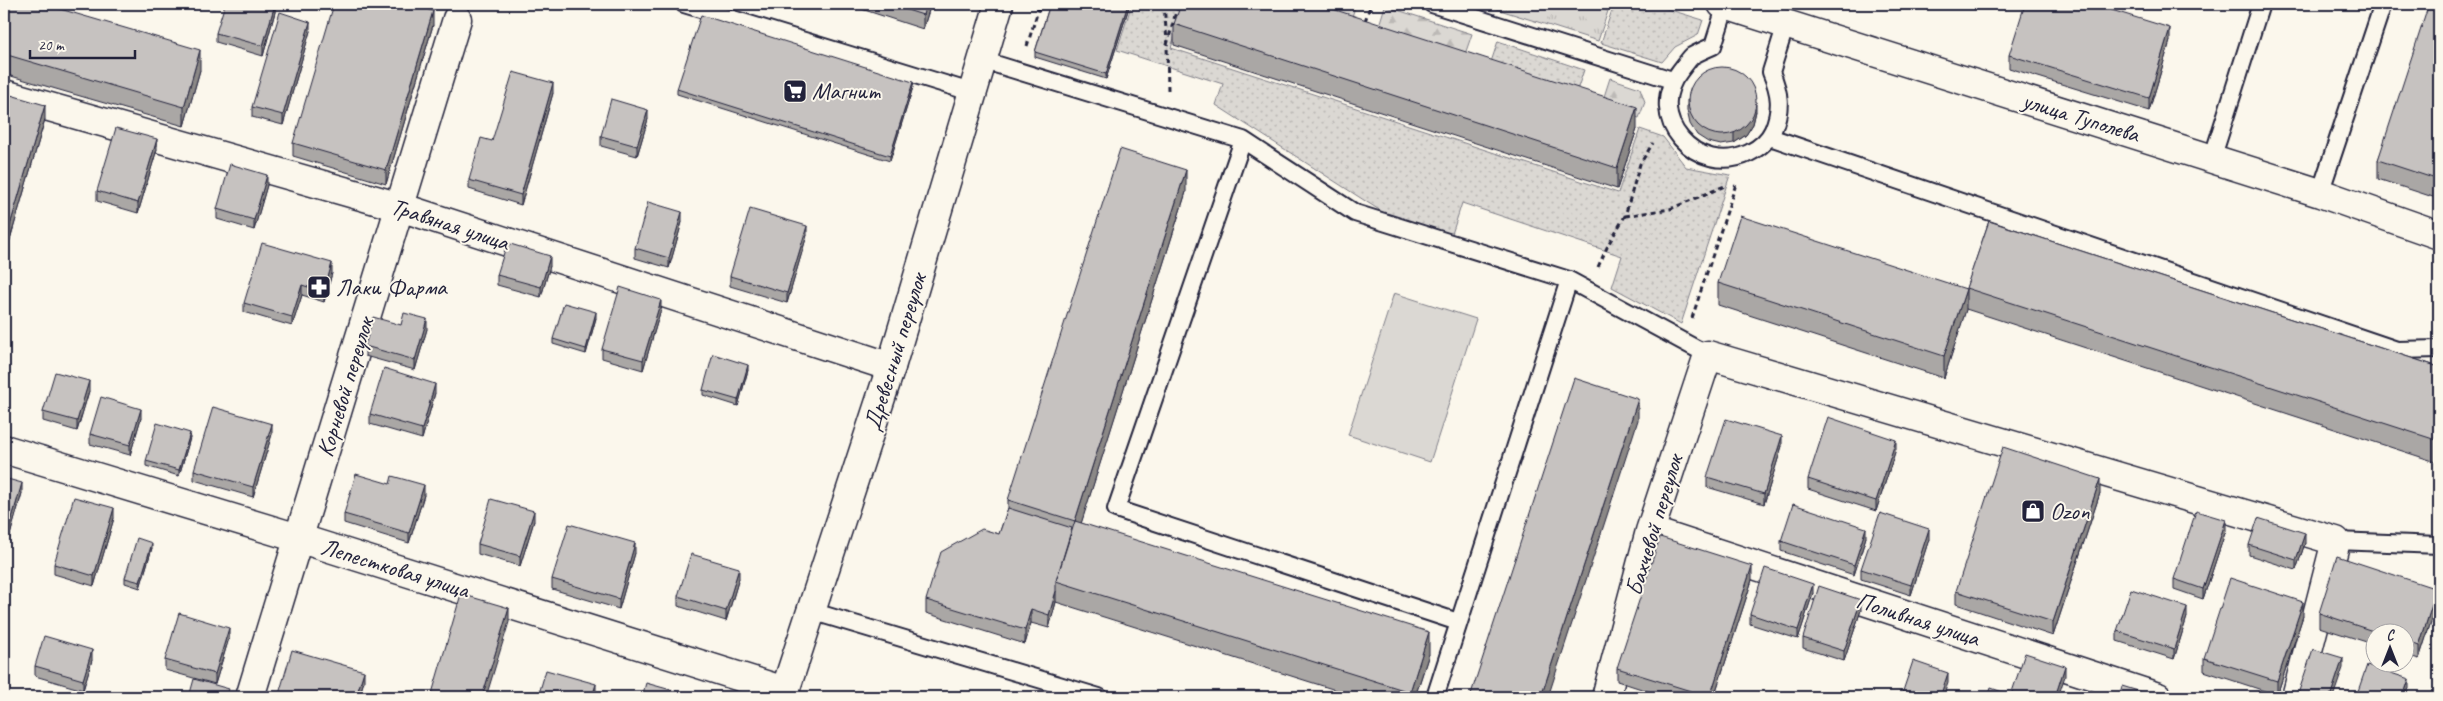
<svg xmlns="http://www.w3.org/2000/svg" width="2443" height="701" font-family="Caveat,sans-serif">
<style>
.grass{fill:url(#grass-dots);stroke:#7e7d87}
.forest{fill:url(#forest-firs);stroke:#7e7d87}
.park{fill:url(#park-tufts);stroke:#7e7d87}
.garden{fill:#dbd8d3;stroke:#7e7d87}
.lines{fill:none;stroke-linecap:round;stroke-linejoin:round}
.lane-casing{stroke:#22223b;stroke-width:20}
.street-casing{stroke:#22223b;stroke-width:31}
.secondary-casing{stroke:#22223b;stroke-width:31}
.path{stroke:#22223b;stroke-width:3;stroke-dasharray:5 4;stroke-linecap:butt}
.lane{stroke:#fbf7ec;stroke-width:16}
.street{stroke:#fbf7ec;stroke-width:28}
.secondary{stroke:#fbf7ec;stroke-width:28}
.wall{fill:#aaa7a5;stroke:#22223b}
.shaded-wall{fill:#8b8886;stroke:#22223b}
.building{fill:#c6c2c0;stroke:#22223b}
.labels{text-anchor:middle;stroke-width:4;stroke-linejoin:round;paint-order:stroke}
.poi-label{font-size:24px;fill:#22223b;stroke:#fbf7ec;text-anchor:start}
.street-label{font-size:24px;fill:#22223b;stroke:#fbf7ec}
</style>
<defs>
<pattern id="grass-dots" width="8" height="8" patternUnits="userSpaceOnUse" patternTransform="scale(1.25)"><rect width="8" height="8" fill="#dbd8d3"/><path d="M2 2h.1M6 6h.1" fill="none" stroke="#bcb9b6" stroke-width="1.8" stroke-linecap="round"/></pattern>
<pattern id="forest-firs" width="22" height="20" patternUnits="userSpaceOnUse" patternTransform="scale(1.25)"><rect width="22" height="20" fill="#dbd8d3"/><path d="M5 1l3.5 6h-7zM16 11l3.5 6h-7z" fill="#bcb9b6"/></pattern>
<pattern id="park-tufts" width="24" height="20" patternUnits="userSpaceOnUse" patternTransform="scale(1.25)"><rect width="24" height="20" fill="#dbd8d3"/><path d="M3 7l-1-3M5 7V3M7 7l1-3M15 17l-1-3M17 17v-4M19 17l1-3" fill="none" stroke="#bcb9b6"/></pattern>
</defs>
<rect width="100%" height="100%" fill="#fbf7ec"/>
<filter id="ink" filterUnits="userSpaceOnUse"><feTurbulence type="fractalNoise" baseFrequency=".02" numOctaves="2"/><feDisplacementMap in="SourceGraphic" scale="10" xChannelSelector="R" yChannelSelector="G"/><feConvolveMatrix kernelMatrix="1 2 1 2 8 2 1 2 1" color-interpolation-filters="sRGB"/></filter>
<g filter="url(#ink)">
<path class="grass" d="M1132,4H1185L1171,48L1618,193L1640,129L1663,137L1686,167L1730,175L1681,324L1612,287L1622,256L1462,203L1452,234L1384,213L1216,105L1223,84L1117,50Z
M1593,4H1651L1703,20L1698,35L1675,47L1662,62L1601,43L1612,10Z
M1498,41L1584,70L1575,96L1489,68Z"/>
<path class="forest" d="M1291,4H1356L1350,23Z
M1385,6L1472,34L1463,60L1377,32Z
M1610,78L1640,88L1645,102L1639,118L1601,106Z"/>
<path class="park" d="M1481,4H1585L1608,11L1598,41Z"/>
<path class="garden" d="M1394,293L1476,319L1430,462L1348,435Z"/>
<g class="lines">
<g class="lane-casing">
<path id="lane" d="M684,4L974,93
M1432,4L1672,80
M1726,5L1713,46C1706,49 1699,52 1692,56C1688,60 1684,66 1680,71C1643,117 1697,178 1749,153C1759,148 1768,141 1773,130C1782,108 1780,93 1771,72L1786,24
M982,60L1243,140L1355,213L1569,280L1708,355
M1770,137L2397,350L2439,349
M1243,140L1116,509L1458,622
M2212,159L2261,4
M2320,193L2383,4
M2336,541L2439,545
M811,611L1099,697
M1435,697L1569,280"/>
</g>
<g class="street-casing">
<path id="street" d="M4,94L400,207L891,367
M4,449L298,538L785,691
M1650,531L2158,697
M250,697L457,19
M1606,697L1650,531L1708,355L2336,541L2296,697"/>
</g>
<g class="secondary-casing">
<path id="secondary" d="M1722,4L2320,193L2439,235
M783,697L891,367L999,4"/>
</g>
<path class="path" d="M1164,4L1167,42
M1365,21L1371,4
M1027,46L1040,4
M1168,90L1167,45L1178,4
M1625,216L1670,209L1727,185
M1598,267L1609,243L1625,216L1640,164L1653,143
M1692,318L1736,184"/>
<use href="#lane" class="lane"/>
<use href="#street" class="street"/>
<use href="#secondary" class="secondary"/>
</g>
<path class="wall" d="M4,4L200,70L184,126L4,74Z
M275,4V12L263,56L216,42V33Z
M846,4H931L923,29Z
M1050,4H1130L1106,79L1035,57V52Z
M2439,4V199L2378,179V160Z
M1174,24L1637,129L1617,189L1174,45Z
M433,25L386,184L293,156V143Z
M310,31L283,125L252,117V107Z
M2170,41L2149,111L2009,68V55Z
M913,87L890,161L677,94V89Z
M4,93L45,119L6,253L4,252Z
M553,93L521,205L469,189V180L492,141Z
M1687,100L1756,111L1753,124L1746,135L1734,143L1721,145L1708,142L1697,135L1690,124L1687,110Z
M648,119L637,156L601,146V136Z
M157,149L138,213L97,201V191Z
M267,185L254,230L217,219V209Z
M1186,192L1081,523L1429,654L1415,697H1358L1056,602L1049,628L1031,623L1025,644L926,613V600L999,534L1008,508V500Z
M1989,221L2439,367L2436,462L1966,309L1944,378L1718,305V283L1966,289Z
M682,222L669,268L635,258V248Z
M807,235L787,303L730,286V276Z
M550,266L541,297L497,285V275Z
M332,273L324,302L302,295L292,326L244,312V303Z
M661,309L643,370L602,358V349Z
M596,318L586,354L553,344V339Z
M401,325L427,329L415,370L365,356V346Z
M748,370L738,406L703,395V390Z
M89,391L77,431L43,421V412Z
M435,393L422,439L370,424V414Z
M141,418L130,455L90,444V434Z
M272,434L253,497L194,480V470Z
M190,438L179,476L146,466V461Z
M1782,446L1764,504L1707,487V477Z
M1896,449L1876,511L1808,489V479Z
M4,478L22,493L8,542L4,540Z
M2100,493L2053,636L1956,604V591Z
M424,495L409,543L344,523V514Z
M114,518L94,586L54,574V564Z
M534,521L520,566L478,554V544Z
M2226,530L2203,599L2174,589V579Z
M1866,537L1854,575L1781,551V541Z
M1929,539L1911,595L1861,579V569Z
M2305,543L2296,570L2249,555V545Z
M152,548L140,588L125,583V578Z
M635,553L619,609L552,589V579Z
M739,578L726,621L678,606V596Z
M1752,580L1714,697H1666L1617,681V668Z
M1813,593L1798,639L1750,624V614Z
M2437,603L2419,659L2406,655V634H2376V645L2319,627V613Z
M1861,610L1844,661L1803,648V638Z
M2303,616L2277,695L2204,671V658Z
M2187,617L2174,659L2117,641V631Z
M229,638L215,684L165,670V660Z
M92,660L83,690L35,676V666Z
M364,681L359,697H279V694Z"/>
<path class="shaded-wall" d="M275,4V12L263,56V46Z
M926,4H931L923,29V15Z
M1128,4H1130L1106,79V74Z
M433,11V25L386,184V170Z
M310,22V31L283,125V115Z
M2170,28V41L2149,111V98Z
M200,50V70L184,126V107Z
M913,82V87L890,161V156Z
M553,83V93L521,205V195Z
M1756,101V111L1753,124L1746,135L1734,143V133Z
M45,105V119L6,253V239Z
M1637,107V129L1617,189V168Z
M648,110V119L637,156V146Z
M157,139V149L138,213V203Z
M1186,170V192L1075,543V521Z
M267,175V185L254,230V220Z
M682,212V222L669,268V258Z
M807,226V235L787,303V293Z
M550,256V266L541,297V287Z
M332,263V273L324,302V292Z
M302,285V295L292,326V317Z
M1966,289V310L1944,378V356Z
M661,300V309L643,370V360Z
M596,312V318L586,354V349Z
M427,319V329L415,370V360Z
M748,365V370L738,406V400Z
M89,381V391L77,431V421Z
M435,384V393L422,439V429Z
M1638,399V420L1548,697H1541Z
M141,409V418L130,455V445Z
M272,424V434L253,497V487Z
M2439,431V452L2436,462V440Z
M190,433V438L179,476V470Z
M1782,436V446L1764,504V494Z
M1896,440V449L1876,511V501Z
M2100,479V493L2053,636V622Z
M22,483V493L8,542V532Z
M424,485V495L409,543V533Z
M114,508V518L94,586V576Z
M534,511V521L520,566V556Z
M2226,520V530L2203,599V589Z
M1866,528V537L1854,575V565Z
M1929,529V539L1911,595V585Z
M2305,533V543L2296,570V560Z
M152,543V548L140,588V582Z
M635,543V553L619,609V599Z
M1752,566V580L1714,697H1710Z
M739,568V578L726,621V611Z
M1813,584V593L1798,639V630Z
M2437,589V603L2419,659V646Z
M1056,591V602L1049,628V615Z
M1861,600V610L1844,661V651Z
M2303,602V616L2277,695V681Z
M2187,607V617L2174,659V649Z
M509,608V622L486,697H482Z
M1031,609V623L1025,644V630Z
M229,628V638L215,684V674Z
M1429,632V654L1415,697H1410V692Z
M92,650V660L83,690V680Z
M2343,658V668L2333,697H2330Z
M2065,666V676L2058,697H2055Z
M364,671V681L359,697H356Z
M1948,673V683L1943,697H1940Z
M2409,679V688L2406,697H2403Z
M596,684V694L595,697H592Z"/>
<path class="building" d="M4,4H43L200,50L184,107L4,54Z
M225,4H275L263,46L216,33Z
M334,4H407L433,11L386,170L293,143Z
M888,4H926L923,15Z
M1050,4H1128L1106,74L1035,52Z
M1181,4H1317L1637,107L1617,168L1174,24Z
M2025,4H2092L2170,28L2149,98L2009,55Z
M2429,4H2439V180L2378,160Z
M280,12L310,22L283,115L252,107Z
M701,15L913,82L890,156L677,89Z
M1688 101a34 34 0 1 1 68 0a34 34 0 1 1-68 0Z
M513,72L553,83L521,195L469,180L481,138L492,141Z
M4,93L45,105L6,239H4Z
M611,99L648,110L637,146L601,136Z
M116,128L157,139L138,203L97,191Z
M1120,149L1186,170L1075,521L1008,500Z
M230,164L267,175L254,220L217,209Z
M648,202L682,212L669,258L635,248Z
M750,209L807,226L787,293L730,276Z
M1740,216L1966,289L1944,356L1718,283Z
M1989,221L2439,367V431L2436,440L1966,288Z
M262,243L332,263L324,292L302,285L292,317L244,303Z
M507,243L550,256L541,287L497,275Z
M620,287L661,300L643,360L602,349Z
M564,303L596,312L586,349L553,339Z
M404,313L427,319L415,360L365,346L373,317L401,325Z
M713,354L748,365L738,400L703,390Z
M384,368L435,384L422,429L370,414Z
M55,372L89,381L77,421L43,412Z
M1574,378L1638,399L1541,697H1470Z
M101,397L141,409L130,445L90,434Z
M213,407L272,424L253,487L194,470Z
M1828,417L1896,440L1876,501L1808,479Z
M1726,419L1782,436L1764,494L1707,477Z
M157,423L190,433L179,470L146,461Z
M2003,447L2100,479L2053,622L1956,591Z
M356,474L390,484L392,476L424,485L409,533L344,514Z
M4,478L22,483L8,532L4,530Z
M74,497L114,508L94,576L54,564Z
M491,499L534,511L520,556L478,544Z
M1793,504L1866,528L1854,565L1781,541Z
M1008,508L1072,528L1056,581V591L1049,615L1031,609L1025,630L926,600L941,552L982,529L999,534Z
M2196,511L2226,520L2203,589L2174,579Z
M1880,513L1929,529L1911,585L1861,569Z
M2258,518L2305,533L2296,560L2249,545Z
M1075,521L1429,632L1410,692L1056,581Z
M569,524L635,543L619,599L552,579Z
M1660,537L1752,566L1710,697L1617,668Z
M137,538L152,543L140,582L125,578Z
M691,554L739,568L726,611L678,596Z
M2337,556L2437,589L2419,646L2406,641V634H2382L2319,613Z
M1765,568L1813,584L1798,630L1750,614Z
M2230,578L2303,602L2277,681L2204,658Z
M1819,586L1861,600L1844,651L1803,638Z
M2131,589L2187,607L2174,649L2117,631Z
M461,594L509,608L482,697H431Z
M179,613L229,628L215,674L165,660Z
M44,636L92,650L83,680L35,666Z
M2313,649L2343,658L2330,697H2297Z
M292,650L364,671L356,697H291L279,694Z
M2025,653L2065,666L2055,697H1988L1991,688L2011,695Z
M1913,661L1948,673L1940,697H1901Z
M2367,665L2409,679L2403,697H2356Z
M546,670L596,684L592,697H538Z
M194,679L229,689L226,697H189Z
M2439,682V697H2434Z
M646,683L696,697H642Z
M2122,686L2154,696V697H2119Z"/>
</g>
<defs>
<g id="supermarket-square" transform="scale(1.25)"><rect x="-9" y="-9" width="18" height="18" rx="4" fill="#22223b" stroke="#fbf7ec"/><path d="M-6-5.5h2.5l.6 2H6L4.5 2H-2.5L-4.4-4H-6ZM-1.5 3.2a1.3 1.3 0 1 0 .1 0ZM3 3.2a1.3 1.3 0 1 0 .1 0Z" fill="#fff"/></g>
<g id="pharmacy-square" transform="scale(1.25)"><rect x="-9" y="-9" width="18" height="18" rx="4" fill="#22223b" stroke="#fbf7ec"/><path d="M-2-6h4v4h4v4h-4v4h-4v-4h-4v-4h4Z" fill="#fff"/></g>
<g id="shop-square" transform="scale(1.25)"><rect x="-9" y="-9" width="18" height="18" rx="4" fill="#22223b" stroke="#fbf7ec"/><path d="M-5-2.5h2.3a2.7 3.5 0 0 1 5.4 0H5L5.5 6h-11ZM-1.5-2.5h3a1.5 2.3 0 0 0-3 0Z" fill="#fff"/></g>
</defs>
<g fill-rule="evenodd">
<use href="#supermarket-square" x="795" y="91"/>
<use href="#pharmacy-square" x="319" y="287"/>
<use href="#shop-square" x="2033" y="511"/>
</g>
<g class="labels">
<g class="poi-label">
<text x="812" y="99">Магнит</text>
<text x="336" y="295">Лаки Фарма</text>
<text x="2050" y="519">Ozon</text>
</g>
<g class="street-label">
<text transform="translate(2081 117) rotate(17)" y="8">улица Туполева</text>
<text transform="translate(450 224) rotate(18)" y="8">Травяная улица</text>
<text transform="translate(895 352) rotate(-73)" y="8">Древесный переулок</text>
<text transform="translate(345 387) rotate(-73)" y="8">Корневой переулок</text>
<text transform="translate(1654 525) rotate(-73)" y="8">Бахчевой переулок</text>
<text transform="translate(395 568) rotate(17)" y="8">Лепестковая улица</text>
<text transform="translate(1918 619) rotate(18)" y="8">Поливная улица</text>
</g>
</g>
<rect width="2443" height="701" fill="none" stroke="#fbf7ec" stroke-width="20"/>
<rect x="10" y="10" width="2423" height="681" fill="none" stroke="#22223b" stroke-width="2" filter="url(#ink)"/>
<g transform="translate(2390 648)"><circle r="24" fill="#fbf7ec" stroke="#a4a2a5"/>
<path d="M0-4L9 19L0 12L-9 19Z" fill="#22223b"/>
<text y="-8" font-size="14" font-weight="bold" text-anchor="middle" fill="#22223b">С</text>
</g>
<path d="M30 50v8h105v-8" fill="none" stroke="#22223b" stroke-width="2.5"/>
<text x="38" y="50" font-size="15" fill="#22223b" stroke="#fbf7ec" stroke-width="4" paint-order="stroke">20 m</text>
</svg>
